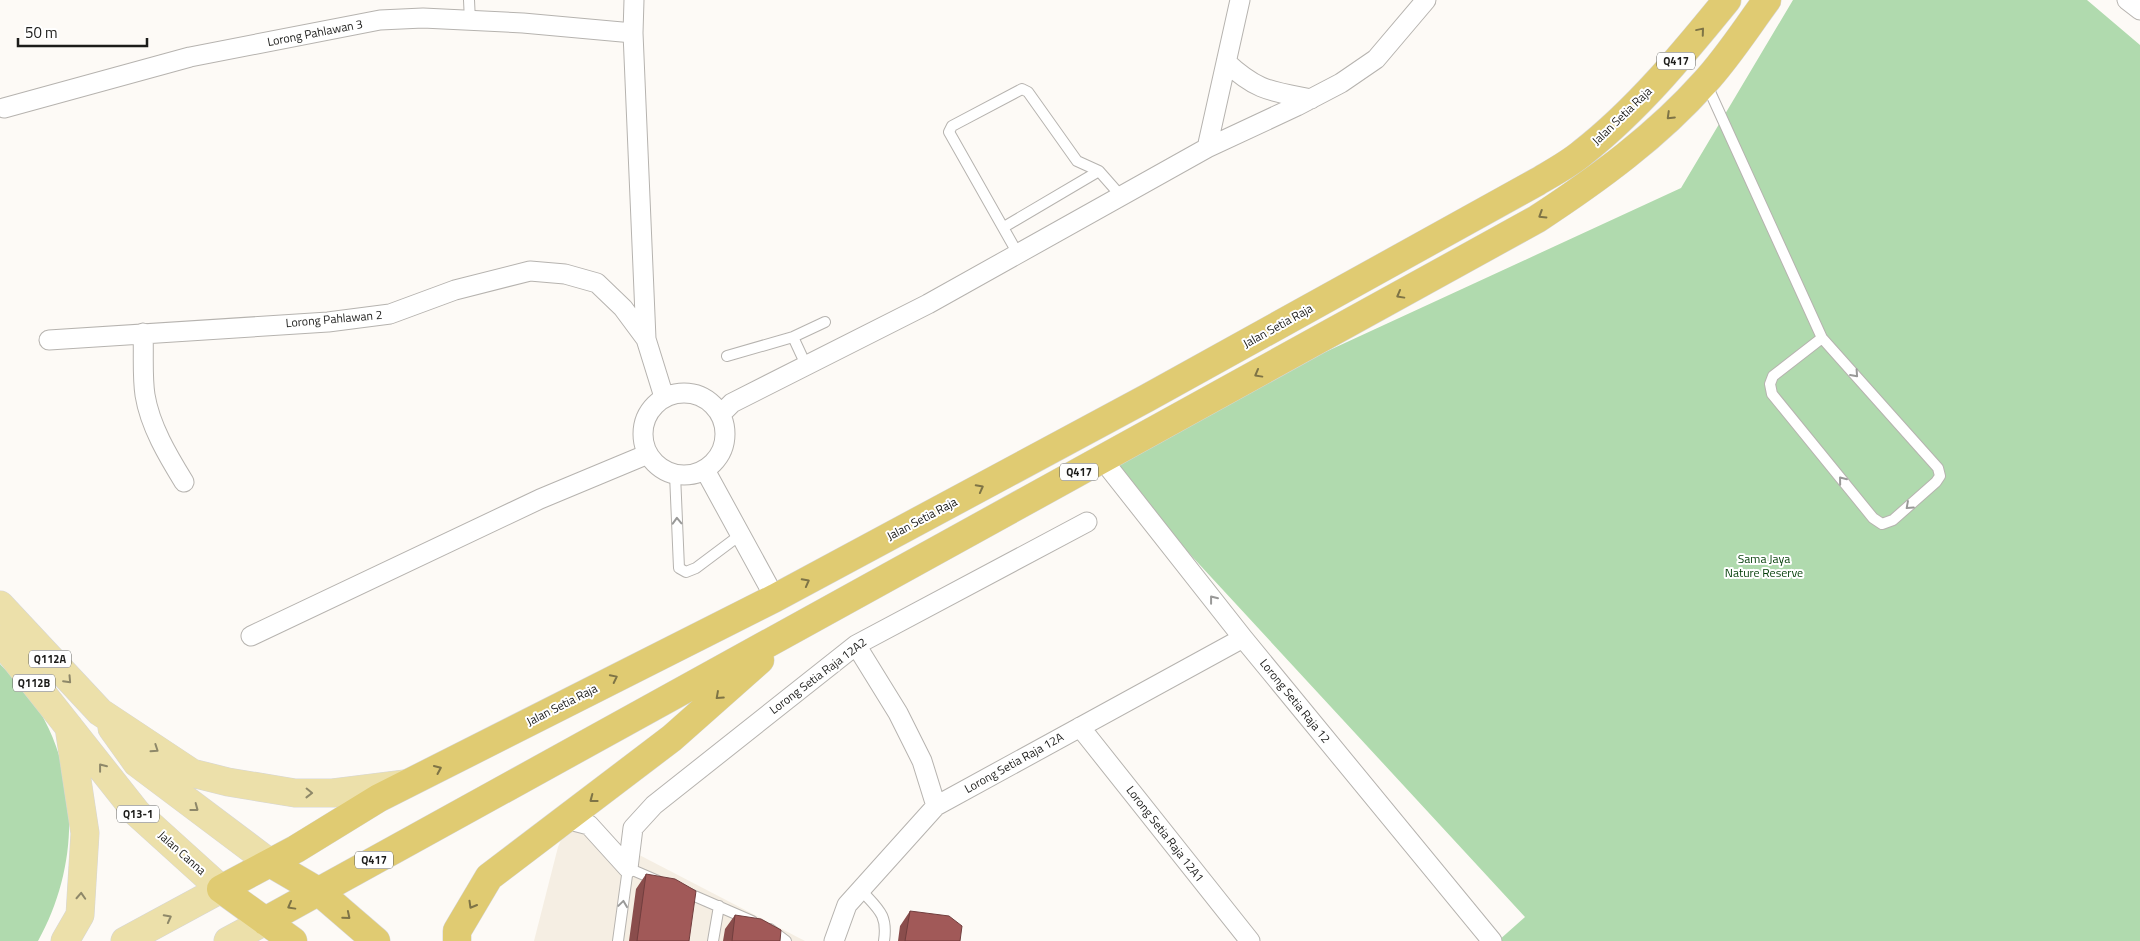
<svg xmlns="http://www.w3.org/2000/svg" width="2140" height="941" font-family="'Titillium Web',sans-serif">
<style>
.built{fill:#f5eee3}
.green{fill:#b0daae}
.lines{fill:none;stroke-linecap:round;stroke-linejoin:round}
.lane-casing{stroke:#b6b3af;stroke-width:12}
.street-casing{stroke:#b6b3af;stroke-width:21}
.primary-casing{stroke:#d6d6d6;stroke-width:29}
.highway-casing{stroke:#d6d6d6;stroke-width:29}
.lane{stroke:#fff;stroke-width:10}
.street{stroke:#fff;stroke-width:19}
.primary{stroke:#ece0aa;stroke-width:28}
.highway{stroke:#e0cb72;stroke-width:28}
.wall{fill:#8a4d4c}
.building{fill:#a15958;stroke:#713e3e}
.oneway{stroke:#7e7446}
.oneway2{stroke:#999998}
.oneway3{stroke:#8e8869}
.labels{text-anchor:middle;stroke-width:4;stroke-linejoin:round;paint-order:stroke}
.shield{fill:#fff;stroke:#60605f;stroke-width:1}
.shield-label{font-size:11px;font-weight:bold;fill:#1c1c1a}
.street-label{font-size:12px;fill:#1c1c1a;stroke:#fff}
.park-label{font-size:12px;fill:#013c05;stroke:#fff}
</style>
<rect width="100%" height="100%" fill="#fdfaf6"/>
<path class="built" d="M570,819L805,941H534L558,847Z"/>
<path class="green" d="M1793,0H2087L2140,45V941H1498L1525,917L1102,459L1165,426L1681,188Z
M0,664C9,674 21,684 29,695C81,767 81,864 38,941H0Z"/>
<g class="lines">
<g class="lane-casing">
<path id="lane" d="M469,0L470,21
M1706,83L1822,338L1938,468L1940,476L1936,482L1893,520L1882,524L1873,518L1772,394L1770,384L1773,376L1822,338
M1004,227L1099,171
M1018,254L949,132L952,126L1022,89L1028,92L1077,161L1099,171L1121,196
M793,337L806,365
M727,356L793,337L825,322
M675,474L679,568L686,572L696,568L740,535
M861,890C878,909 888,914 884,941
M683,891L752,921
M770,929L786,941
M618,941L628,868L658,881
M713,941L719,906"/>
</g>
<g class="street-casing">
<path id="street" d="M634,0L633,33L646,339L664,397
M2127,0L2140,10
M1226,62C1257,91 1270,91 1311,99
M4,108L190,57L380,20L423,18L523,23L633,33
M1207,148L1240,0
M143,333C144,353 142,375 145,395C150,426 168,456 184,482
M49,340L328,322L390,314L455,290L530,271L565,274L597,283L623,308L646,339
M643 434a41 41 0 1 1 82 0a41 41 0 1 1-82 0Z
M721,414L732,403L928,304L1207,148L1297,106L1341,83L1376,59L1426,0
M1102,459L1243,638L1492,941
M705,470L775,598
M251,636L540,499L648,454
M856,645L898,713L922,761L936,806
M1080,727L1250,941
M566,819L589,825L628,868
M628,868L633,828L654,805L856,645L1087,522
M834,941L847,905L936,806L1243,638"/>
</g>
<g class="primary-casing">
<path id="primary" d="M0,605L100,712L192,773L228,782L295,793H333L405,784
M0,640L137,813L221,889L125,941
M112,728L137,763L270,863
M65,941L80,915L85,833L69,727
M228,941L265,921"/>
</g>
<g class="highway-casing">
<path id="highway" d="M270,863L318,891L376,941
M265,921L1537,219C1598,179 1657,136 1705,82C1728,57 1747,27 1767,0
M293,941L221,889L296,849L379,798L775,598L1147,398L1537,182C1552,173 1569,164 1582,153C1637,110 1683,54 1727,0
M457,941V931L489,877L672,738L760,660"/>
</g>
<use href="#lane" class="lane"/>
<use href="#street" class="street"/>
<use href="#primary" class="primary"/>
<use href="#highway" class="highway"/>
</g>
<path class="wall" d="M646,874L689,941H629L636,889Z
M910,911L960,941H898L900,926Z
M735,915L780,941H723L725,929Z"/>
<path class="building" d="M646,874L675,879L696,891L689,941H637Z
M910,911L949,916L962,926L960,941H905Z
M735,915L761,919L781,930L780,941H732Z"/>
<defs><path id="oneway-chevron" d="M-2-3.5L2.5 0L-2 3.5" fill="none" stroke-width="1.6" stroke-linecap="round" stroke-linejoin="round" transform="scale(1.25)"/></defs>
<g class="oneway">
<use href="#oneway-chevron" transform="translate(1701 31) rotate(-50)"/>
<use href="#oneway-chevron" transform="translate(1670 116) rotate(136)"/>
<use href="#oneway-chevron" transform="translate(1542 215) rotate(148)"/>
<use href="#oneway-chevron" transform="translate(1400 295) rotate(151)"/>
<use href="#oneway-chevron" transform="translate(1258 374) rotate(151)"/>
<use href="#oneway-chevron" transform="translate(980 488) rotate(-28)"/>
<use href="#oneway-chevron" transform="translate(806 582) rotate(-28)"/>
<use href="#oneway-chevron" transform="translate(614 678) rotate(-26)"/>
<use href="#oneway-chevron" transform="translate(719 696) rotate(138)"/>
<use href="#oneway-chevron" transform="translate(438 769) rotate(-24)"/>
<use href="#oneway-chevron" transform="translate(593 799) rotate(143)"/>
<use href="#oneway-chevron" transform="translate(472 905) rotate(120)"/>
<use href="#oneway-chevron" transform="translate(291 906) rotate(151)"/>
<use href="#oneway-chevron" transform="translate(347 916) rotate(40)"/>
</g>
<g class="oneway2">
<use href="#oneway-chevron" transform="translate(1855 374) rotate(48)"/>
<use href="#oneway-chevron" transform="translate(1842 480) rotate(-129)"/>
<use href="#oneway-chevron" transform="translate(1909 506) rotate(138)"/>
<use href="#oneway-chevron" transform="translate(677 521) rotate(-92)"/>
<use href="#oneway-chevron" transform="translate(1213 599) rotate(-128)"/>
<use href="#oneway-chevron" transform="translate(623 904) rotate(-82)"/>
</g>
<g class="oneway3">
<use href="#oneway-chevron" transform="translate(68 680) rotate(47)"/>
<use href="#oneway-chevron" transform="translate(155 749) rotate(34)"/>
<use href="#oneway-chevron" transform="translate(102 767) rotate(-128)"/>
<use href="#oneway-chevron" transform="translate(309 793) rotate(1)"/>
<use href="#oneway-chevron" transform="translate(195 808) rotate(37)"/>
<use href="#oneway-chevron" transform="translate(81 896) rotate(-87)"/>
<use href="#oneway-chevron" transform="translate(168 918) rotate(-28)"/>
</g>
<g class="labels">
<g class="shield">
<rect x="1657" y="52.5" width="38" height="17" rx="4"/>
<rect x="1060" y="463.5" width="38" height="17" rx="4"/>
<rect x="29" y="650.5" width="42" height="17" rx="4"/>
<rect x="13" y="674.5" width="42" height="17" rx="4"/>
<rect x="117" y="805.5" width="42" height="17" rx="4"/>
<rect x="355" y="851.5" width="38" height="17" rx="4"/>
</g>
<g class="shield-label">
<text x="1676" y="65">Q417</text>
<text x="1079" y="476">Q417</text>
<text x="50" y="663">Q112A</text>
<text x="34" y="687">Q112B</text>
<text x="138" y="818">Q13-1</text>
<text x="374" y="864">Q417</text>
</g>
<g class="street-label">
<text transform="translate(315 33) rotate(-11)" y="4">Lorong Pahlawan 3</text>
<text transform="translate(1622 116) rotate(-44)" y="4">Jalan Setia Raja</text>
<text transform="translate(334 319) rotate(-5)" y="4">Lorong Pahlawan 2</text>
<text transform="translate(1278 326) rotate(-29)" y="4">Jalan Setia Raja</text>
<text transform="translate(922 519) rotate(-28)" y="4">Jalan Setia Raja</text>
<text transform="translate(818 676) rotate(-37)" y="4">Lorong Setia Raja 12A2</text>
<text transform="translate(1295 701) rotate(51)" y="4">Lorong Setia Raja 12</text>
<text transform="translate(562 705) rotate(-27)" y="4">Jalan Setia Raja</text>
<text transform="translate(1014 763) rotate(-29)" y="4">Lorong Setia Raja 12A</text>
<text transform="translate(1165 834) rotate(52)" y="4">Lorong Setia Raja 12A1</text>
<text transform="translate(182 853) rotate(42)" y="4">Jalan Canna</text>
</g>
<g class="park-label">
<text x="1764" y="563">Sama Jaya<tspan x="1764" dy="14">Nature Reserve</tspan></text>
</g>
</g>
<path d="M18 38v8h129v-8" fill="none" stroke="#1c1c1a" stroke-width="2.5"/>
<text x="25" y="38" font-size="15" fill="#1c1c1a" stroke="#ffffff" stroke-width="4" paint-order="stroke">50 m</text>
</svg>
